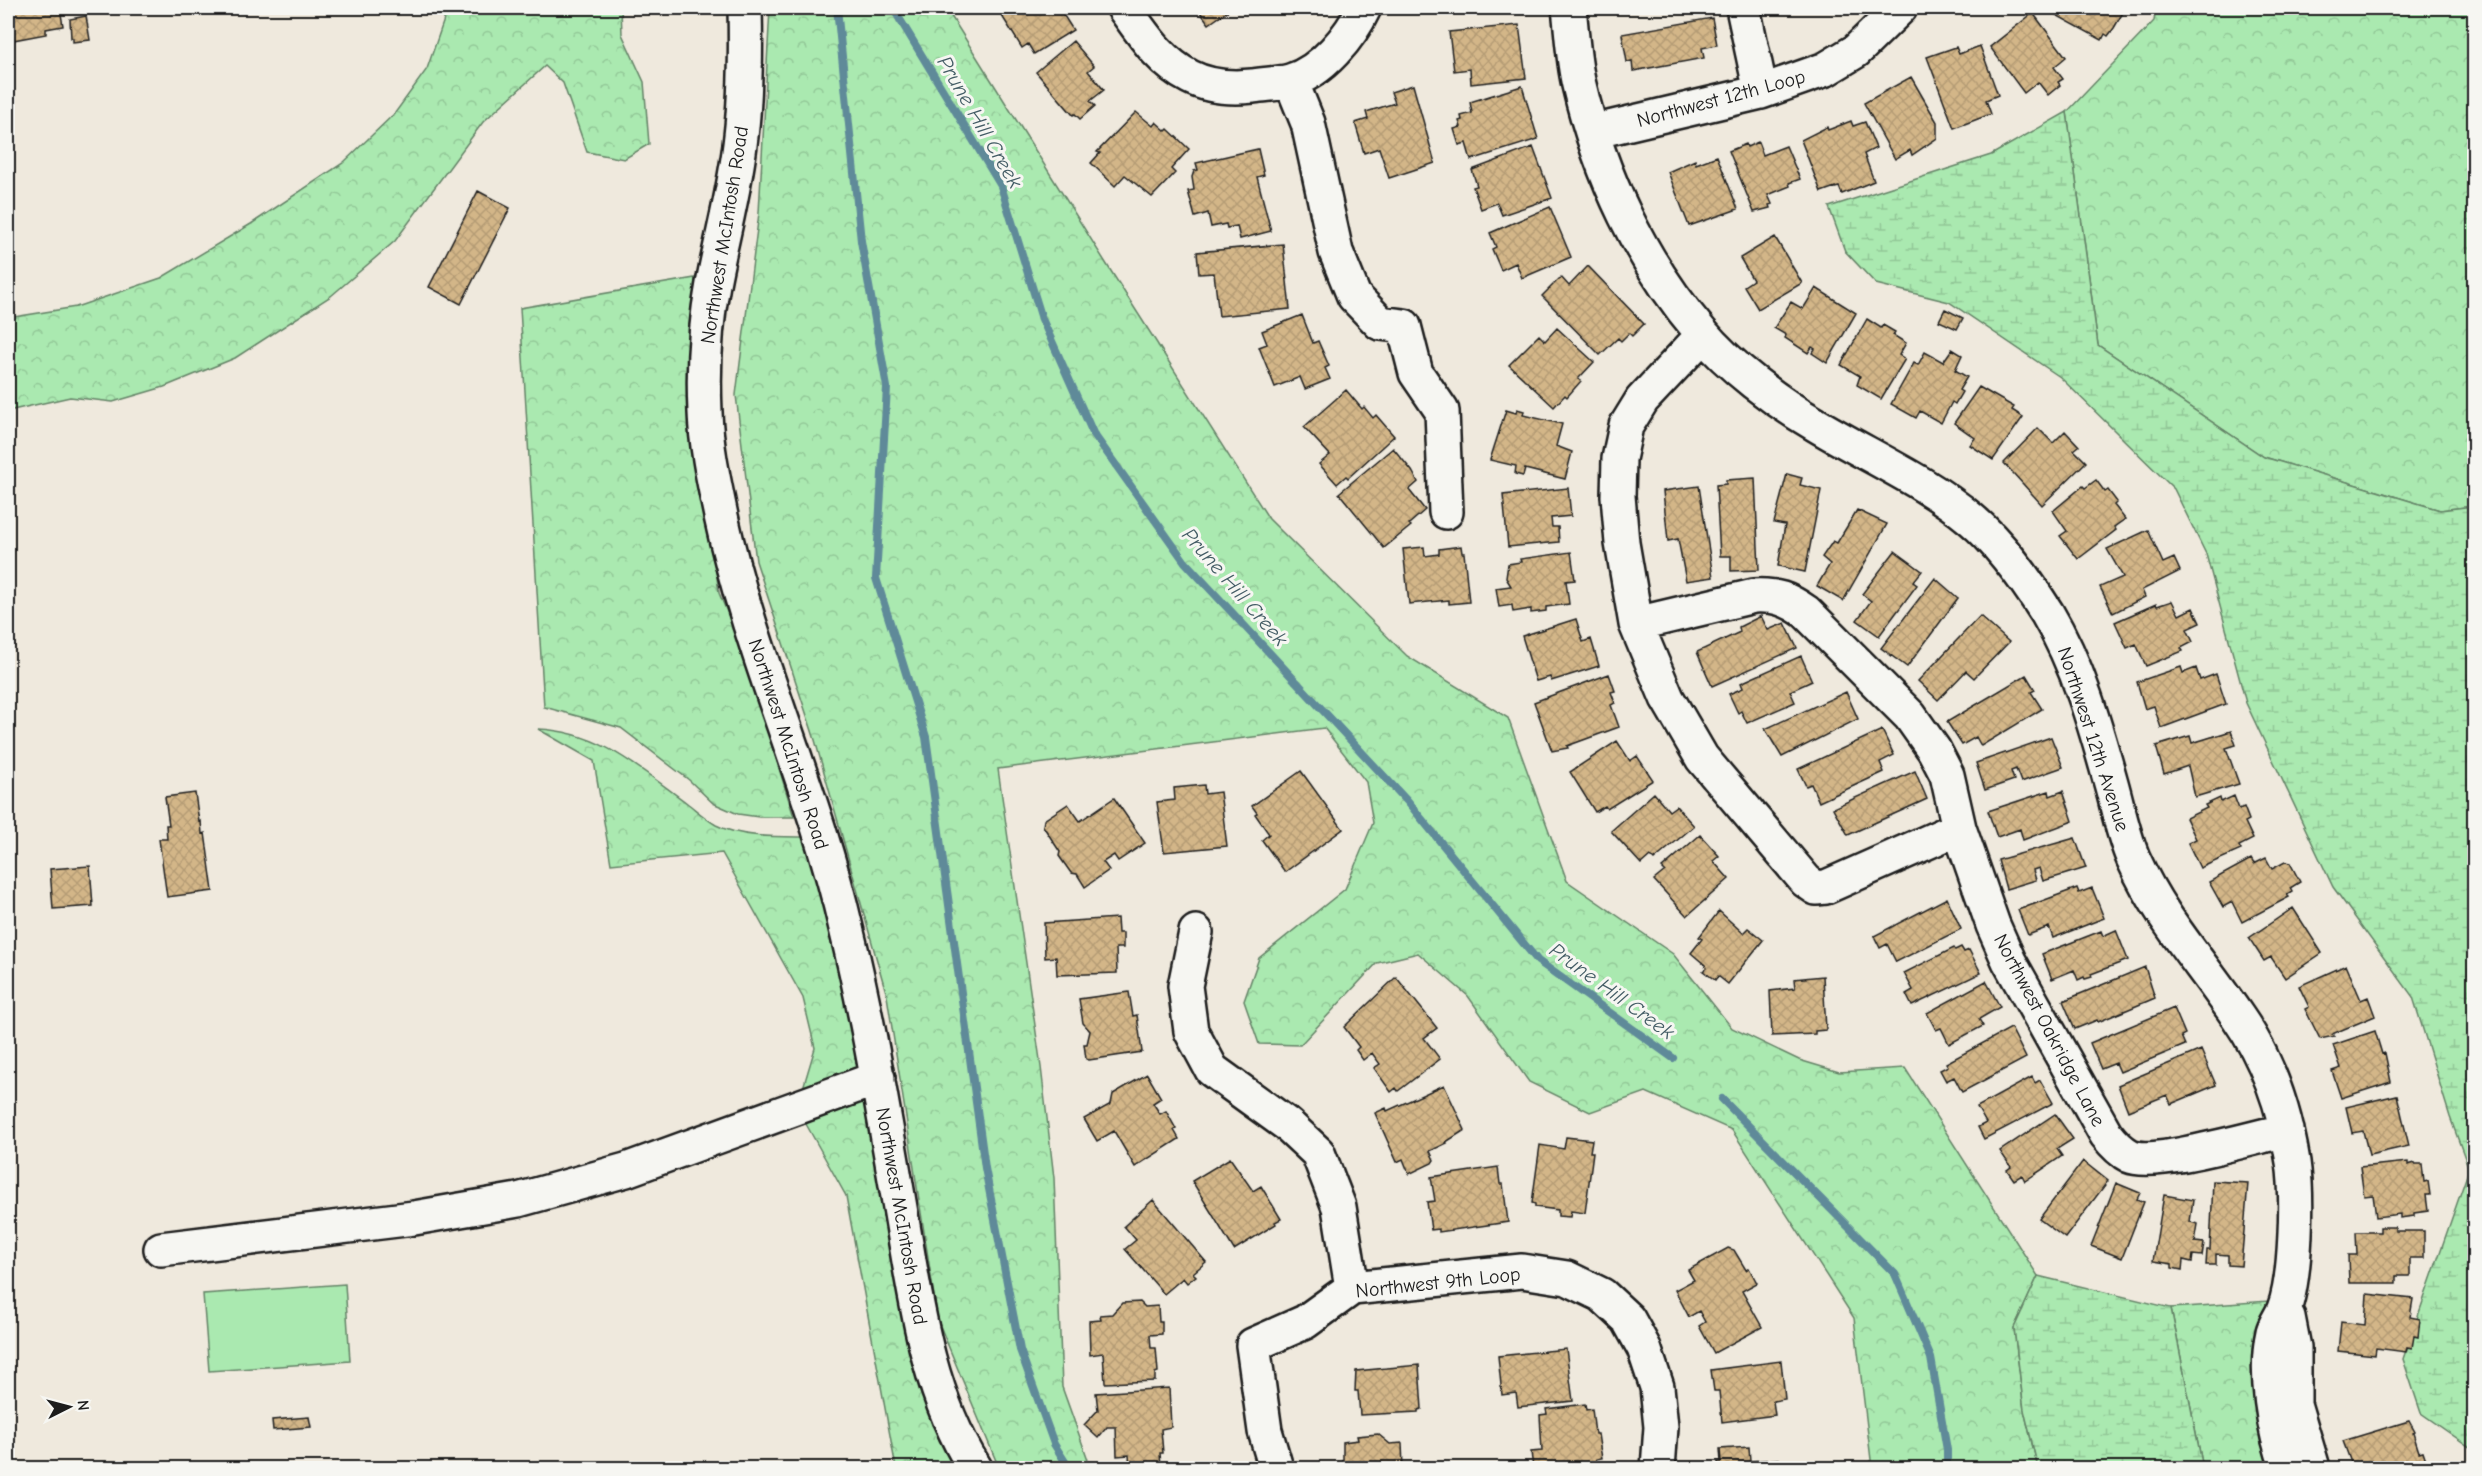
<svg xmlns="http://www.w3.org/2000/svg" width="2482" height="1476" font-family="'Comic Neue',sans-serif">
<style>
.forest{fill:url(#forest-crowns);stroke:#638266;stroke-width:1.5}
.wetland{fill:url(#wetland-marsh);stroke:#638266;stroke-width:1.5}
.garden{fill:#aae9b0;stroke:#638266;stroke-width:1.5}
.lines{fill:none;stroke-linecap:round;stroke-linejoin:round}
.stream{stroke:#5f8a99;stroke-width:8}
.building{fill:url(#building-cross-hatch);stroke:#1c1c1c;stroke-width:1.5}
.minor-casing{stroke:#1c1c1c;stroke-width:38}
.minor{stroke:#f6f6f2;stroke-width:33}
.labels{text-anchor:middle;stroke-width:6;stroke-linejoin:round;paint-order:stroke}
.street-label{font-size:20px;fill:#1c1c1c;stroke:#f6f6f2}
.water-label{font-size:21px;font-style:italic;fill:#435c65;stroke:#f6f6f2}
</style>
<defs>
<pattern id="forest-crowns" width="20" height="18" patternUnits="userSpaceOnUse" patternTransform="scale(1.5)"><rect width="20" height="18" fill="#aae9b0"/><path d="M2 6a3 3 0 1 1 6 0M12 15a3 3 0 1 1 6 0" fill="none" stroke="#92c797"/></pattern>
<pattern id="wetland-marsh" width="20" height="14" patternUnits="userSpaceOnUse" patternTransform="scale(1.5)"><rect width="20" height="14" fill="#aae9b0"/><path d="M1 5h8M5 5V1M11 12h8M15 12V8" fill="none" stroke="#92c797"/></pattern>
<pattern id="building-cross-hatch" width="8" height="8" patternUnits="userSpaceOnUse" patternTransform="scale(1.5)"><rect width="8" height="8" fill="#d3b688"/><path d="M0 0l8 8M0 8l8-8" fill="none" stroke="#b59c75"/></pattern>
</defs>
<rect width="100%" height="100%" fill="#efe9dd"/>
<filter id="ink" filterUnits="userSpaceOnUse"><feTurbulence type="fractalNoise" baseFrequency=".0167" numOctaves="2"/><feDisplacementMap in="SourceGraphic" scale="12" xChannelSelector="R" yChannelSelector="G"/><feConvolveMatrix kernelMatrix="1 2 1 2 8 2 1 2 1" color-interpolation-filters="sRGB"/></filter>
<g filter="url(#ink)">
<path class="forest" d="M448,8H621L622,34L644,82L649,144L624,159L587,152L563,83L545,66L483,122L395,241L331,296L235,358L164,387L113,402L70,397L8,411V318L76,307L161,278L251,224L343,163L395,113L427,69Z
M770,8H946L1109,268L1269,519L1407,656L1508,718L1567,881L1673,954L1732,1028L1799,1060L1839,1072L1905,1068L2038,1276L2014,1328L2024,1410L2038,1468H1872L1854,1318L1732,1130L1646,1092L1590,1112L1529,1082L1468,996L1418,953L1377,963L1300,1045L1259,1044L1244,1001L1259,958L1345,889L1373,823L1366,782L1324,728L998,769L1041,1067L1054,1178L1062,1387L1091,1468H999L938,1321L887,996L815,740L756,561L736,395L759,213Z
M2156,8H2474V506L2440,510L2264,457L2098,345L2067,112L2154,21Z
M695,278L692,323L709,517L719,593L741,645L794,817H759L738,814L713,803L689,780L621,728L544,707L520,308Z
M538,729C599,731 639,768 687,803C696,810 706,819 716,825C741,838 779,837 806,837L869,1074L800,1098L815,1048L803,998L722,853L611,864L594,761Z
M870,1089L888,1200L897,1295L932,1425L962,1468H896L846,1196L801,1115Z
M2269,1301L2263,1371L2281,1468H2203L2171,1308Z"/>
<path class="wetland" d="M2067,112L2098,345L2264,457L2440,510L2474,506V1450L2421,1413L2403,1359L2469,1169L2450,1117L2413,997L2333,887L2246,703L2206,554L2174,489L2060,377L1949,302L1876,284L1845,251L1829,207L1991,155Z
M2038,1276L2171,1308L2203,1468H2038L2024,1410L2014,1328Z"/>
<path class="garden" d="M345,1284L350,1361L209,1371L203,1294Z"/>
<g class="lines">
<path class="stream" d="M837,8L861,241L887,387L876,578L926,737L985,1168L1020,1350L1054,1444L1069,1468
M893,8L1001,186L1042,319L1093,433L1185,562L1407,801L1538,961L1673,1058
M1722,1099L1895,1274L1931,1358L1947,1450V1468"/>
</g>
<path class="building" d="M8,8H60L63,26L46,29V34L8,41Z
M997,8H1059L1073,30L1034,54L1028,44L1022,48Z
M1197,8H1232L1209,24Z
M2048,8H2121L2125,9L2114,28L2108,36L2105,34L2102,40L2047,10Z
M2033,13L2066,57L2054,67L2063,79L2058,82L2060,85L2048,95L2038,82L2024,93L1990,47Z
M86,16L90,40L73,42V38H71L70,19Z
M1712,18L1717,45L1702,48L1704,58L1633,71L1632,61L1627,62L1622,34Z
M1519,25L1526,78L1471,84L1470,69L1454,71L1449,32Z
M1073,41L1094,66L1088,71L1104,90L1090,101L1095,106L1080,119L1075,114L1073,115L1036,72Z
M1980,46L1998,95L1986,100L1991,114L1954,128L1927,57L1956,47L1959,54Z
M1911,77L1937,122V138L1912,155L1910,150L1895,159L1864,103Z
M1413,85L1435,163L1389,178L1379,148L1364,153L1355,123L1368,119L1366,112L1395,103L1391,92Z
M1522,86L1538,139L1471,160L1466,143L1459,145L1454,129L1461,127L1459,121L1462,120L1461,116L1472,113L1470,102Z
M1136,112L1153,126L1156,122L1166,131L1168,129L1189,149L1171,169L1175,173L1152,197L1125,175L1115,186L1091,163L1100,153L1097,152Z
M1851,121L1853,126L1865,122L1876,148L1864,154L1874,181L1842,194L1839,187L1835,188V187L1821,192L1801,140L1827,127L1828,130Z
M1758,142L1763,155L1786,146L1800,179L1789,183L1790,186L1768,195L1772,204L1769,205L1770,208L1754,212L1729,151L1746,144L1747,147Z
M1533,147L1552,198L1502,215L1497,203L1481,209L1473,187L1477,186L1472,170Z
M1258,149L1264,175L1257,177L1271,231L1240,239L1237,226L1227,228L1226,224L1211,227L1208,213L1195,217L1188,191L1194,190L1192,177L1194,171L1198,170L1196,163Z
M1717,156L1738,209L1689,226L1668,172L1695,160L1696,164Z
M478,191L510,208L461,304L429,287Z
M1550,207L1571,257L1522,278L1516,263L1501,270L1492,249L1496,247L1490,233Z
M1775,237L1802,283L1758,309L1744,286L1753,280L1740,258Z
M1283,244L1290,309L1219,316L1214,273L1199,274L1197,252Z
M1588,266L1644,324L1632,336L1629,333L1621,341L1618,338L1600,355L1542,296L1561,277L1569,286Z
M1816,288L1856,313L1827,363L1812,353L1815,349L1812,347L1808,353L1785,338L1786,335L1774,328L1791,302L1803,309Z
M1945,309L1963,318L1957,329L1939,321Z
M1302,315L1313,343L1318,341L1329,366L1325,368L1330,379L1305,389L1300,377L1275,387L1259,347L1267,344L1262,331Z
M1867,319L1881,328L1883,325L1895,332L1893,335L1906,343L1899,355L1905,359L1881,399L1857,385L1860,376L1841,365Z
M1557,328L1594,362L1578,379L1581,381L1567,397L1565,395L1554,407L1509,365L1539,335L1545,341Z
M1952,349L1962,355L1955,370L1967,377L1959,390L1962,392L1955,404L1952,402L1941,423L1920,411L1916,418L1891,404L1914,363L1918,365L1925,352L1943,362Z
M1979,387L2014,407L2012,410L2023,417L1993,460L1970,445L1975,438L1954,423Z
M1346,390L1362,409L1364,407L1373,418L1376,415L1394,436L1348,478L1346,476L1337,484L1319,464L1330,455L1304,427Z
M1517,409L1524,411L1523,415L1562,424L1556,446L1572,452L1565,479L1525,469L1523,476L1515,474L1516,466L1490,460L1506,410L1516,413Z
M2038,428L2053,443L2065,431L2079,446L2074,450L2086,462L2042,505L2004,463Z
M1393,448L1412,471L1418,482L1409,490L1425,510L1409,524L1411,526L1384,548L1339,493Z
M1787,474L1802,478L1800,485L1821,490L1805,572L1778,566L1785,525L1774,523Z
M1755,478L1759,570L1731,571V556H1720L1716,485L1726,484V480Z
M2096,480L2105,492L2108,490L2117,502L2114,505L2125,519L2114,527L2116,530L2078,559L2060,536L2067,531L2053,511L2083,486L2085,488Z
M1699,486L1713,577L1686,581L1678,539L1668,541L1663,491Z
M1568,488L1571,516L1551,518L1552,527H1558L1559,542L1508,547L1503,495Z
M1857,510L1887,524L1843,601L1817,586L1830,564L1822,557L1833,541L1837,543Z
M2148,530L2163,563L2174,558L2180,571L2142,590L2145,597L2113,613L2100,587L2123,577L2107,549Z
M1461,546L1462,553H1464L1469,602L1449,604V600L1409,604L1403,549L1424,547L1425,556L1439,554V549Z
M1895,551L1922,571L1913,582L1917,585L1879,636L1857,620L1871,601L1862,594Z
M1571,552L1575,580L1566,581L1569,604L1546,607V611L1531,613V609L1513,612L1512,605L1499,607L1496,588L1511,586L1506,578L1508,564L1521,562L1520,559Z
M1935,578L1958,598L1907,667L1881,648Z
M2172,601L2179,615L2193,608L2200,623L2187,629L2193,642L2181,648L2183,651L2146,666L2136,644L2127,648L2115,622L2156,604L2157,606Z
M1761,616L1768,630L1785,623L1797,648L1712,686L1697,652L1740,632L1739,627Z
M1980,616L2009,642L1974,678L1966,671L1938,700L1918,681Z
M1576,619L1583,642L1591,639L1599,666L1551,681L1550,677L1536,681L1522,636Z
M1801,656L1812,681L1790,691L1795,702L1747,723L1741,711L1738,713L1729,694L1743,688L1741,683Z
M2181,667L2183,673L2196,668L2200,680L2216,674L2226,704L2161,728L2154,706L2145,709L2137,682Z
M1609,674L1615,691L1611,692L1615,703L1611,705L1619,727L1567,746L1568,748L1552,751L1534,702Z
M2026,675L2035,690L2031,692L2042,709L1981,746L1976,737L1962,745L1947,722Z
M1846,692L1858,719L1782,757L1765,729Z
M1882,730L1894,755L1880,762L1884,772L1819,802L1811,784L1806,786L1798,769Z
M2231,731L2236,745L2226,748L2239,784L2195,797L2188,766L2164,774L2156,746L2190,736L2192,743Z
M2051,737L2063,767L2021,782L2016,769L2011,771L2014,780L1985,790L1976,763Z
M1617,741L1630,761L1637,756L1653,780L1607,809L1605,806L1595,812L1570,772Z
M1301,771L1343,829L1285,872L1262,840L1269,834L1255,814L1257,813L1252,806Z
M1915,771L1927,799L1848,835L1833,808Z
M1204,785L1205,794L1220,792L1227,846L1164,852L1157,802L1175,800L1174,788Z
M2049,791L2050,796L2063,791L2073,821L2023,840L2020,829L1997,837L1988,811Z
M195,793L199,822L201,821L202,834L205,833L213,891L167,897L159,839H167L166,825H169L165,797Z
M1654,793L1669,811L1676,806L1694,826L1654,860L1650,856L1641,864L1611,831Z
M2234,796L2239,809L2244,807L2249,820L2245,822L2253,839L2239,846L2241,850L2200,868L2188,843L2196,839L2186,818L2207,808L2205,805L2220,798L2221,802Z
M1114,798L1145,843L1118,861L1114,855L1103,862L1109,870L1085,887L1077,874L1071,873L1059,856L1060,852L1043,826L1044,820L1068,804L1080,821Z
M1700,835L1719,856L1713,861L1729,879L1687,916L1654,880L1665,871L1662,868Z
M2075,838L2086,868L2043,881L2039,868L2033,870L2036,880L2006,889L1998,860Z
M2266,858L2272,869L2285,862L2290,863L2300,882L2290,888L2292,892L2287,895L2289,897L2242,922L2232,902L2223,907L2209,882L2251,859L2254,864Z
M90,866L93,906L53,909L50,869Z
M2077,888L2079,893L2092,888L2104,918L2053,938L2049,927L2028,935L2018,910Z
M1947,898L1961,929L1896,962L1887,944L1880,948L1874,936Z
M2293,908L2322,953L2285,978L2271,957L2264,961L2249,938Z
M1719,911L1743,933L1748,928L1763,940L1728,984L1718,976L1715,980L1703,971L1706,968L1705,965L1691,953L1702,939L1699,937Z
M1117,918L1118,933H1123V948H1116L1117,973L1057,975L1056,957L1045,958L1044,923Z
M2116,930L2128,960L2091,974L2092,977L2085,979L2084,977L2078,980L2074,970L2052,979L2042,954L2101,931L2103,936Z
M1961,947L1964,952L1969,950L1981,973L1912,1006L1906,994L1913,990L1904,973L1954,948L1955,950Z
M2346,965L2361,1000L2368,997L2375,1016L2332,1034L2334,1036L2320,1039L2305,1009L2309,1007L2299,986Z
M2145,967L2155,998L2098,1022L2097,1020L2075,1029L2063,1001Z
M1823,976L1826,1030L1815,1031V1034L1772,1036L1770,991L1795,988L1794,979Z
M1396,977L1437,1028L1424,1038L1440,1059L1398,1091L1396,1088L1391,1092L1374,1068L1380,1064L1372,1053L1363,1060L1356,1050L1359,1047L1344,1027Z
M1986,981L2000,1007L1979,1019L1983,1026L1949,1044L1941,1028L1936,1030L1927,1013Z
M1129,992L1133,1016L1137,1015L1142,1052L1089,1060L1086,1059L1084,1044H1087L1090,1031L1083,1023L1079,999Z
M2174,1008L2185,1034L2181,1036L2185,1045L2120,1072L2116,1063L2101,1069L2090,1043Z
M2011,1028L2026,1058L1962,1092L1954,1077L1946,1081L1940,1070L1948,1066L1946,1063Z
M2375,1031L2382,1054L2385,1053L2391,1082L2341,1098L2332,1071L2341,1068L2333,1045Z
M2201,1050L2216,1085L2171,1104L2167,1095L2128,1111L2118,1085Z
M1147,1074L1161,1098L1153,1103L1160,1114L1166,1111L1176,1129L1174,1130L1179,1139L1135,1167L1114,1131L1097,1141L1084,1119L1111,1104L1113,1094Z
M2032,1077L2035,1083L2040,1080L2053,1103L1984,1139L1978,1127L1986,1123L1977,1107Z
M1444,1085L1465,1130L1446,1142L1447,1143L1430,1151L1434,1160L1432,1163L1409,1174L1403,1159L1397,1162L1375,1113L1386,1108L1387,1111Z
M2397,1095L2409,1146L2369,1155L2363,1131L2352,1133L2346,1107Z
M2055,1114L2073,1139L2057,1149L2062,1156L2025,1181L2022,1175L2014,1180L2007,1170L2011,1167L2000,1151Z
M1566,1137L1592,1140L1590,1152H1593L1585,1213L1571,1211L1570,1217L1558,1216V1210L1535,1207V1204L1532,1203L1540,1145L1564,1149Z
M1230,1158L1253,1191L1261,1186L1281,1219L1275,1222L1276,1224L1234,1250L1192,1181Z
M2083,1161L2108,1181L2065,1238L2039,1219Z
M2408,1162V1165L2415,1163V1164H2422L2424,1182L2428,1181L2430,1195H2426L2428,1211L2414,1213V1216L2400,1218V1214L2376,1217L2373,1195L2364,1196L2360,1167Z
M1498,1167L1500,1184H1503L1508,1222L1439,1232V1229L1431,1230L1427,1202L1435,1201L1431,1177Z
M2213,1181L2248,1183L2241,1266L2228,1265V1255L2216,1254V1265H2206L2207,1250H2210Z
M2116,1183L2140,1193L2137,1199L2144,1202L2122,1258L2091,1246Z
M2164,1195L2193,1200L2190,1222L2198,1224L2195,1242L2204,1243L2202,1256L2193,1255L2192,1262L2183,1260L2182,1270L2172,1268V1264L2153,1261Z
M1153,1200L1206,1262L1193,1273L1196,1276L1187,1283L1183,1278L1164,1294L1125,1249L1136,1240L1124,1226Z
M2380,1227H2395V1231H2424V1258H2410V1276H2396V1283H2349L2348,1255H2357L2356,1232H2380Z
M1728,1248L1734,1250L1746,1270L1749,1268L1757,1283L1742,1291L1762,1327L1714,1353L1699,1326L1705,1322L1699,1311L1689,1317L1675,1290L1694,1280L1688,1270Z
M2367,1294L2413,1299L2410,1317L2420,1319L2418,1337L2414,1336L2412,1348L2407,1347L2406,1352L2376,1348L2375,1355L2338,1351L2341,1322L2365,1325Z
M1140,1302L1145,1307L1158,1306L1159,1322H1162V1334L1150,1335L1151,1348H1156L1158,1372L1155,1373V1381L1105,1383L1103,1353L1090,1355L1089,1321L1101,1320L1100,1315L1112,1314L1122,1303Z
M1566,1349L1573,1401L1518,1407L1516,1393L1502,1395L1498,1356Z
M1781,1361L1785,1399L1773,1401L1775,1415L1722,1422L1719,1391H1714L1711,1370Z
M1419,1365L1422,1409L1418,1410V1412L1360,1415L1358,1391H1355L1356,1371Z
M1169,1388L1171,1427L1161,1429L1163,1453H1160L1161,1466L1130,1468L1129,1455L1117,1456L1116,1427H1107L1098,1438L1084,1425L1098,1410L1096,1393Z
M1585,1404L1586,1410L1592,1409L1595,1434H1598L1600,1447L1602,1458L1596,1459L1597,1468H1533L1531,1452L1542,1451L1540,1415L1547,1414L1546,1409Z
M309,1417L311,1427L273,1430L272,1420Z
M2409,1421L2415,1432L2413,1433L2419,1452L2423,1451L2427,1463L2425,1468H2353L2343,1441Z
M1378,1434L1390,1444L1402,1443L1403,1468H1343V1442L1358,1440L1357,1436Z
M1749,1447L1750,1461L1779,1459V1468H1718V1462H1721L1720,1449Z"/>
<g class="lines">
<g class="minor-casing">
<path id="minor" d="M745,8C746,50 746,93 741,136C736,186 722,235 713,284C705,326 703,369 705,412C706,446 714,482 721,516C751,657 814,788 846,928C868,1018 883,1110 899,1202C915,1293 925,1389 975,1468
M1124,8C1143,34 1160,62 1190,77C1209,87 1233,88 1253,86C1265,84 1279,84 1290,81C1322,72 1351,36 1364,8
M1569,8C1572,33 1573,60 1579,85C1600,175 1641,262 1701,332C1729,366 1777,402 1815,424C1866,455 1926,481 1971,519C2001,544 2026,580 2047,613C2078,665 2095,725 2111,783C2118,808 2123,834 2133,858C2161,920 2201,962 2238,1017C2268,1060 2285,1111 2293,1162C2298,1196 2296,1278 2284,1309C2281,1317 2275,1324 2273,1332C2264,1372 2273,1431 2288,1468
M1743,8L1761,92
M1291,81L1308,123L1336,252L1354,296L1380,323L1404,326L1416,373L1442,411L1446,512
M1592,132L1761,92L1826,69L1856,51L1900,8
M1703,335L1642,400L1626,426L1619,459L1618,496L1622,543L1636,624L1667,698L1702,758L1806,881L1816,888L1826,887L1959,828
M1636,624L1754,596C1776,595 1788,599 1806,612L1910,716L1934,750L1947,775L1959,828L1993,925L2009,961L2106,1134C2113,1143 2120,1151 2130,1156C2155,1167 2255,1137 2287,1130
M1196,932L1185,986L1191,1031L1212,1070L1288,1125L1318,1153L1339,1207L1352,1288
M161,1249L414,1218L518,1200L626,1170L878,1078
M2288,1317L2294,1348V1404L2313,1468
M1276,1468L1265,1431L1253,1345L1305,1322L1352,1288L1522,1271L1567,1278L1602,1295L1628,1319L1644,1348L1657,1387L1661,1427L1658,1468"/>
</g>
<use href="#minor" class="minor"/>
</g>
</g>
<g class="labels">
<g class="street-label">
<text transform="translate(1721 98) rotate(-15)" y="7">Northwest 12th Loop</text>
<text transform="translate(724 235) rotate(-81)" y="7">Northwest McIntosh Road</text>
<text transform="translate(2094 739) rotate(72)" y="7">Northwest 12th Avenue</text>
<text transform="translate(789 744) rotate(72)" y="7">Northwest McIntosh Road</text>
<text transform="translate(2050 1030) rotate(62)" y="7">Northwest Oakridge Lane</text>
<text transform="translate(902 1216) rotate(80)" y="7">Northwest McIntosh Road</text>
<text transform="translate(1438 1282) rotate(-6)" y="7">Northwest 9th Loop</text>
</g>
<g class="water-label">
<text transform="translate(980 122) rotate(60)" y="7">Prune Hill Creek</text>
<text transform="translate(1235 587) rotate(49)" y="7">Prune Hill Creek</text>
<text transform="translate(1612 991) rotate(36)" y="7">Prune Hill Creek</text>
</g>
</g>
<rect width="2482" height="1476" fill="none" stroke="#f6f6f2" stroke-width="30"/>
<rect x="15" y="15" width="2452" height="1446" fill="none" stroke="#1c1c1c" stroke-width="2" filter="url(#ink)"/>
<g transform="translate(69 1407) rotate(84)" stroke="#f6f6f2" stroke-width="4.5" paint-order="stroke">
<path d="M0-4.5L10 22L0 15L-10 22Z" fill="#1c1c1c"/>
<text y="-9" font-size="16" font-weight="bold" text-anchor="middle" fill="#1c1c1c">N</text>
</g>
</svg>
